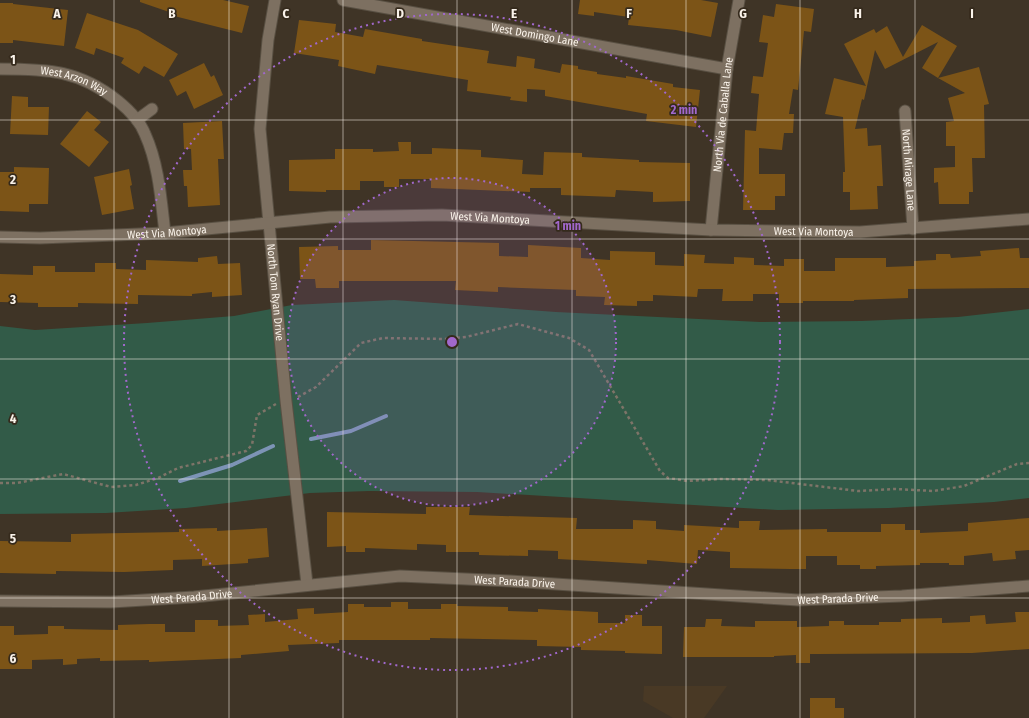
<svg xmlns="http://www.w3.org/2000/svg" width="1029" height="718" viewBox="0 0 1029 718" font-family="'Fira Sans Condensed',sans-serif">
  <rect width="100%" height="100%" fill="#3f3426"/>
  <path fill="#493925" d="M644 686H727L704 718H673L643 701Z"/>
  <path fill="#325b48" d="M394 300 556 312 760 322 861 321 958 317 1029 309V498L994 502 889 508 778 510 477 492 369 491 310 493 186 508 106 513 0 514V326L35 330 147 323 234 316 292 305Z"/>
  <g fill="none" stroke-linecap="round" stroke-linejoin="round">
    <path stroke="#7d94b6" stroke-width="4" d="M311 439 351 431 386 416
      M180 481 232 465 273 446"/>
  </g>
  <path fill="#7c5417" d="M140 0H223L249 6 242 33 174 16 175 14 140 2Z
    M580 0H701L718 3 711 37 676 30 628 25 629 17 594 12V16L578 14Z
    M0 3H13V4L68 10 64 46 13 40V43H0Z
    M776 4 814 9 811 32 804 31 798 90 793 89 789 114H794L793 133H784L782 150 759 148V174H785V196H775V210H743L745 130 756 131 759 94 751 93 753 76 763 77 768 43 759 42 763 15 774 17Z
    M87 13 138 30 178 54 164 77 144 66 139 74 121 63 124 58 96 48 94 55 75 48Z
    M299 20 336 24 335 32 363 37 365 29 422 39V41L489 51 487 63 516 67 517 56 535 59 534 68 560 73 562 64 578 66V69L597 72V74L626 78V76L673 84V87L700 90 696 127 646 121 647 114 545 96V90L527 89V102L510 100 511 97 467 91 468 80 377 65 375 74 338 66 339 60 294 53Z
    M922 25 957 46 938 78 922 68 938 42 885 69 875 50 864 100 862 99 855 129 867 128 868 146 881 145 883 186H877L878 209 850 210V192H843V172H845L843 117 825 114 834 78 866 86 844 44 874 29 876 33 887 26 903 57Z
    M204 63 211 77 214 75 223 95 194 109 186 91 177 96 169 80Z
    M979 67 989 104 984 105 985 158H972L973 192H969V204H939L938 182 934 183V168L955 167V146H946V122L954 121 948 98 965 93 938 78Z
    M12 96 28 97V107H49L48 135 10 134Z
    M87 111 101 122 94 130 109 142 89 167 60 144Z
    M222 121 224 159H218L220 205 188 207 187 186H184L183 170H192L191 149H184L183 123Z
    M398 142H411V154H432V148L481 150V157L523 160 522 174 543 175 544 152 582 153V157L639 160V162L690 163V201L653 202V192L616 190 615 197 561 195V188H530V192L431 188V179H399V187H384V181H360V190H326V192L289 191V160L335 159V149H373V152L399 151Z
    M14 167 49 168 48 204H29V212L0 211V172H14Z
    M129 169 132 185 130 186 134 209 102 215 94 177Z
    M371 240 499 243V256L528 257V245L581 248V258L610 260V251L655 252V265L684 266V254L705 255 704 263 734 264V257L754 258V265L784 266V259H804V271H835V258H886V267L914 266V261L936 260V254H950L951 258 981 256 980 251 1019 248 1020 258H1029V288L908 289V298L854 300V301H803V303H779V294H753V301H722L723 289H698L697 297 653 295V301H637V306L604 305 605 297 576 296V290L498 287V292L455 290 456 281H339V288H316L315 279H300L299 247 338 246V250H371Z
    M217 256 218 264 240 263 242 295 212 297V292L192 294V296L138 295V304L78 303V307H38V303L0 302V274L33 275V266H55V272H95V263H116V269L146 270V260L198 262V258Z
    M426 507H470L469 515 577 518 576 529H633V520L656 521V529L684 531V525L739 528V521H760L759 530 827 529V532H881V524H905V530H920V533L968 531V523L1029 518V550L1015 551 1016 559 993 561 992 553 964 556V565H949V563H920V565L876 566V569H860V565H837V556H806V569H791L730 568V552L698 550 697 564 647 560V564L558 559V551L528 550V556L479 555V552H446V545L417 544V550L365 548V552H346V546L327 547V512L426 514Z
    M217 528V531L267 528 269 557 248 559V563L202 566V559L173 560V570L124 572 56 571V574L0 573V541L71 542V534L179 532V529Z
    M391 602H408V609H441V604H457V606L508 607V611L538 612V609L598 612V623H625V615H642V626H662V654L625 653V651L581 650V647L537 646V640L430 638V640H339V643L288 645 289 651 241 655V658L149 662V660L100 661V658L77 659V664L63 665V659L32 660V669H0V626H14V635L48 634V626H64V629L118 630V625L149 624H165V632H195V620H218V626L249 625 248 615 265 614V622L298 619 297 609 314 608V614L348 612V604H364V607H391Z
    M1015 612H1029V649L972 653 820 654H810V663H796V655L774 656V657H683L684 627H705L706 619H722L721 626 755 627V621H797V627L829 626V621H844V625H879V622H901V619L942 618V623L970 622V616L985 615 986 624 1016 622Z
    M810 698H835V708H844V718H810Z"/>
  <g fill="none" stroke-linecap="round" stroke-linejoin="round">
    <defs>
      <g id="minor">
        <path id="s1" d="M275 0 268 40 260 129 286 401 307 584"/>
        <path id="s2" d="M343 0 727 69"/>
        <path id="s3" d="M0 69C48 69 79 70 118 101 129 110 140 121 145 134 159 165 161 200 165 233"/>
        <path id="s4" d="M905 111 913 229"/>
        <path d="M137 120 152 109"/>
        <path id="s5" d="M711 230 727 69 739 0"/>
        <path id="s6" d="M0 237 40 238 165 233 330 217 442 215 711 230 860 232 1029 219"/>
        <path id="s7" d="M0 601 111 602 194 597 400 576 510 581 798 600 902 596 1029 586"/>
      </g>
    </defs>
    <use href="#minor" stroke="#595043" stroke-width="13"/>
    <path stroke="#7e7468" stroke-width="2.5" stroke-dasharray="3 3" stroke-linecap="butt" d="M298 397 316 387 361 343 383 338 444 339 466 337 518 324 569 338 589 350 660 471 668 478 687 481 721 479 767 480 858 491 895 489 934 491 964 486 1017 464 1029 463
      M0 483H17L63 474 111 487 136 485 158 478 178 468 246 451 252 445 257 415 276 404"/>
    <use href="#minor" stroke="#7d7061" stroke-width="11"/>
  </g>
  <path fill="none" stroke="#faf3ea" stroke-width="1" stroke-opacity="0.55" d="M114 0V718M229 0V718M343 0V718M457 0V718M572 0V718M686 0V718M800 0V718M915 0V718M0 120H1029M0 239H1029M0 359H1029M0 479H1029M0 598H1029"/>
  <circle cx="452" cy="342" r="164" fill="#a168cc" fill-opacity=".12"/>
  <g fill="none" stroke="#a168cc" stroke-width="2" stroke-dasharray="2 4">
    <circle cx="452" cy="342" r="164"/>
    <circle cx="452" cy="342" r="328"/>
  </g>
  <g text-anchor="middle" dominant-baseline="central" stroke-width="3.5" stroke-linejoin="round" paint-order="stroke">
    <g font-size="11" fill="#faf3ea" stroke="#352a1c">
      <text stroke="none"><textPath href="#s2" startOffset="195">West Domingo Lane</textPath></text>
      <text stroke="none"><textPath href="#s3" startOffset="76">West Arzon Way</textPath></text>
      <text stroke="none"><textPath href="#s5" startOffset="116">North Via de Caballa Lane</textPath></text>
      <text stroke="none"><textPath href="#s4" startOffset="59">North Mirage Lane</textPath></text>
      <text stroke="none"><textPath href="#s6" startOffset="491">West Via Montoya</textPath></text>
      <text stroke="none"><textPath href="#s6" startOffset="167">West Via Montoya</textPath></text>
      <text stroke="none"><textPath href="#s6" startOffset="815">West Via Montoya</textPath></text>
      <text stroke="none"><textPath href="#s1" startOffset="294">North Tom Ryan Drive</textPath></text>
      <text stroke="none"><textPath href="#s7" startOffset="516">West Parada Drive</textPath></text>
      <text stroke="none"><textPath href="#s7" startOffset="192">West Parada Drive</textPath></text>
      <text stroke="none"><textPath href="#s7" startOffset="840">West Parada Drive</textPath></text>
    </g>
  </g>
  <g font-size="13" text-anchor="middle" font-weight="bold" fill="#faf3ea" stroke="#352a1c" stroke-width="3.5" stroke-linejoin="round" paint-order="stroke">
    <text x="57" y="18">A</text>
    <text x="172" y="18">B</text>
    <text x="286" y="18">C</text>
    <text x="400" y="18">D</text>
    <text x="514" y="18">E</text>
    <text x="629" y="18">F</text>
    <text x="743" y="18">G</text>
    <text x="858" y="18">H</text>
    <text x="972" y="18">I</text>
    <text x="13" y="64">1</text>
    <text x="13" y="184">2</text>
    <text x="13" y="304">3</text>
    <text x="13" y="423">4</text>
    <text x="13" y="543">5</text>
    <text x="13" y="663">6</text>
  </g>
  <circle cx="452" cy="342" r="6" fill="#a168cc" stroke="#352a1c" stroke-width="2"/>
  <g font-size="12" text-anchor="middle" font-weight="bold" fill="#a168cc" stroke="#352a1c" stroke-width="3.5" stroke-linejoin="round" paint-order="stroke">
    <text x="684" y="114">2 min</text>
    <text x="568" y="230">1 min</text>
  </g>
</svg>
